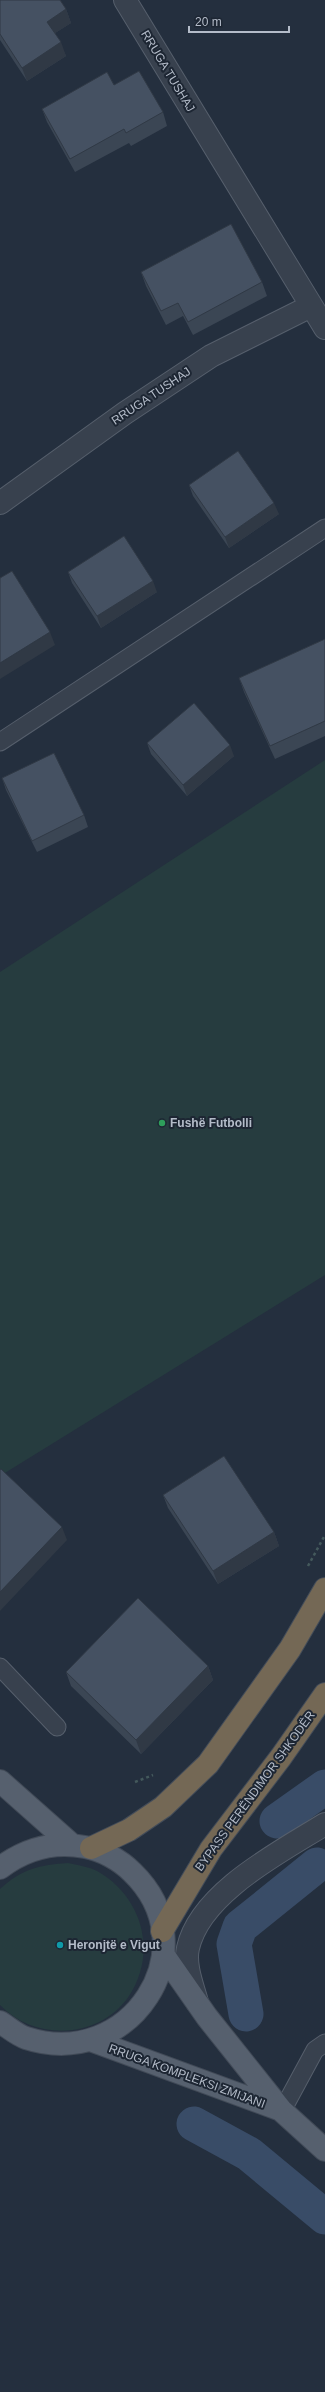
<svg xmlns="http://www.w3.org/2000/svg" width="325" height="2392" viewBox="0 0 325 2392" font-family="Arial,sans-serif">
  <rect width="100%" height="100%" fill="#242f3e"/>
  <path fill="#263c3f" d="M325 760V1275L0 1476V972Z
    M68 1863C77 1865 89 1867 97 1871 142 1896 158 1952 129 1996 100 2039 35 2042 0 2005V1889C22 1869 39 1865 68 1863Z"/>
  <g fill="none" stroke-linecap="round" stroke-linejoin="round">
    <path stroke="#394c67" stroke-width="35" d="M277 1821 325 1787
      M246 2014 234 1944 240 1927 317 1865
      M194 2124 249 2154 325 2217"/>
    <defs>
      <path id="lane" d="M0 742 325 528
        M0 1667 57 1727
        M282 2111 315 2050 325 2043"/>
      <path id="street" d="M125 0 325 328
        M0 503 125 413 211 356 311 306
        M197 2002C193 1987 184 1965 188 1948 200 1893 280 1852 325 1824"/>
      <path id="primary" d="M0 1781 71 1844
        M0 1868C25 1849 54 1841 85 1847 102 1850 120 1860 132 1872 211 1948 130 2072 26 2038 17 2035 8 2027 0 2022
        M163 1954 207 2017 282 2111 325 2150
        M93 2041 281 2110"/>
      <path id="highway" d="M91 1848 129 1830 163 1807 208 1764 290 1649 325 1589
        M162 1931 211 1849 281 1757 325 1694"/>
    </defs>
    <use href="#lane" stroke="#565f6c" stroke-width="19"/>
    <use href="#street" stroke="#565f6c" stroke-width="24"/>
    <use href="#primary" stroke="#414a57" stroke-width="24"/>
    <use href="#highway" stroke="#434c59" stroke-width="24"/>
    <path stroke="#44595c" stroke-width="2.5" stroke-dasharray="3 3" stroke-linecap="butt" d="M308 1566 325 1535
      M135 1782 153 1775"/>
    <use href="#lane" stroke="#38414e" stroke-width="17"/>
    <use href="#street" stroke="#38414e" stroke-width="22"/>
    <use href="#primary" stroke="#56606e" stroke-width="22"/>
    <use href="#highway" stroke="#746855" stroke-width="22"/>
  </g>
  <path fill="#3b4654" d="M0 0 66 9 71 23 55 33 66 56 27 81 0 40Z
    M114 85 163 112 167 126 131 146 129 143 75 172 47 122 42 109Z
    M141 272 262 282 267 296 193 335 183 316 166 325 146 286Z
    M189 485 279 514 229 548 193 496Z
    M68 572 157 592 101 628 72 583Z
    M325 639V736L275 759 244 692 239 678Z
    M147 743 234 756 187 796 151 754Z
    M2 778 84 815 88 827 37 852 6 790Z
    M163 1495 274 1532 279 1546 218 1584 168 1508Z
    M208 1666 213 1680 141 1754 71 1686 66 1672Z"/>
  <path fill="#303945" d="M66 9 71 23 52 35 47 22Z
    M61 42 66 56 27 81 22 68Z
    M274 503 279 514 229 548 225 537Z
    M153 581 157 592 101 628 97 616Z
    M50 632 55 645 0 679V663Z
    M230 745 234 756 187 796 183 785Z
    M62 1527 67 1540 0 1611V1592Z
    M274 1532 279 1546 218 1584 213 1571Z
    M208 1666 213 1680 141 1754 136 1740Z"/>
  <path fill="#455162" stroke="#303945" d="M0 0H60L66 9 47 22 61 42 22 68 0 34Z
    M139 71 163 112 126 133 124 129 70 159 42 109 107 72 114 85Z
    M231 224 262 282 188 322 178 303 161 311 141 272Z
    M238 451 274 503 225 537 189 485Z
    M124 536 153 581 97 616 68 572Z
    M12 571 50 632 0 663V578Z
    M325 639V721L270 746 239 678Z
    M194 703 230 745 183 785 147 743Z
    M54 753 84 815 32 841 2 778Z
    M224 1456 274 1532 213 1571 163 1495Z
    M1 1469 62 1527 0 1592V1470Z
    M138 1598 208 1666 136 1740 66 1672Z"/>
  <circle fill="#2e9e5b" stroke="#1d2633" stroke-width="1.5" cx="162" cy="1123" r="4"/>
  <circle fill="#0f9aa8" stroke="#1d2633" stroke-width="1.5" cx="60" cy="1945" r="4"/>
  <g text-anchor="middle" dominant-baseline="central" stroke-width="4" stroke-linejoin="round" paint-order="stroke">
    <g font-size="12" fill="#b4bcc9" stroke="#1d2633">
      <text transform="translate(168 71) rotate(59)">RRUGA TUSHAJ</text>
      <text transform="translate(151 396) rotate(-34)">RRUGA TUSHAJ</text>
      <text transform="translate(255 1791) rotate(-54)">BYPASS PERËNDIMOR SHKODËR</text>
      <text transform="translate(187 2076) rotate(20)">RRUGA KOMPLEKSI ZMIJANI</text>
    </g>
    <g font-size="12" font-weight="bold" fill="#b4bcc9" stroke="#1d2633" text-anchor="start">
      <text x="170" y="1123">Fushë Futbolli</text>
      <text x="68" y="1945">Heronjtë e Vigut</text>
    </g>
  </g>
  <path d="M189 26v6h100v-6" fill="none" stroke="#b4bcc9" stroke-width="2"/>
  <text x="195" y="26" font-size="12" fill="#b4bcc9" stroke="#1d2633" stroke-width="3" paint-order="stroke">20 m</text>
</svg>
